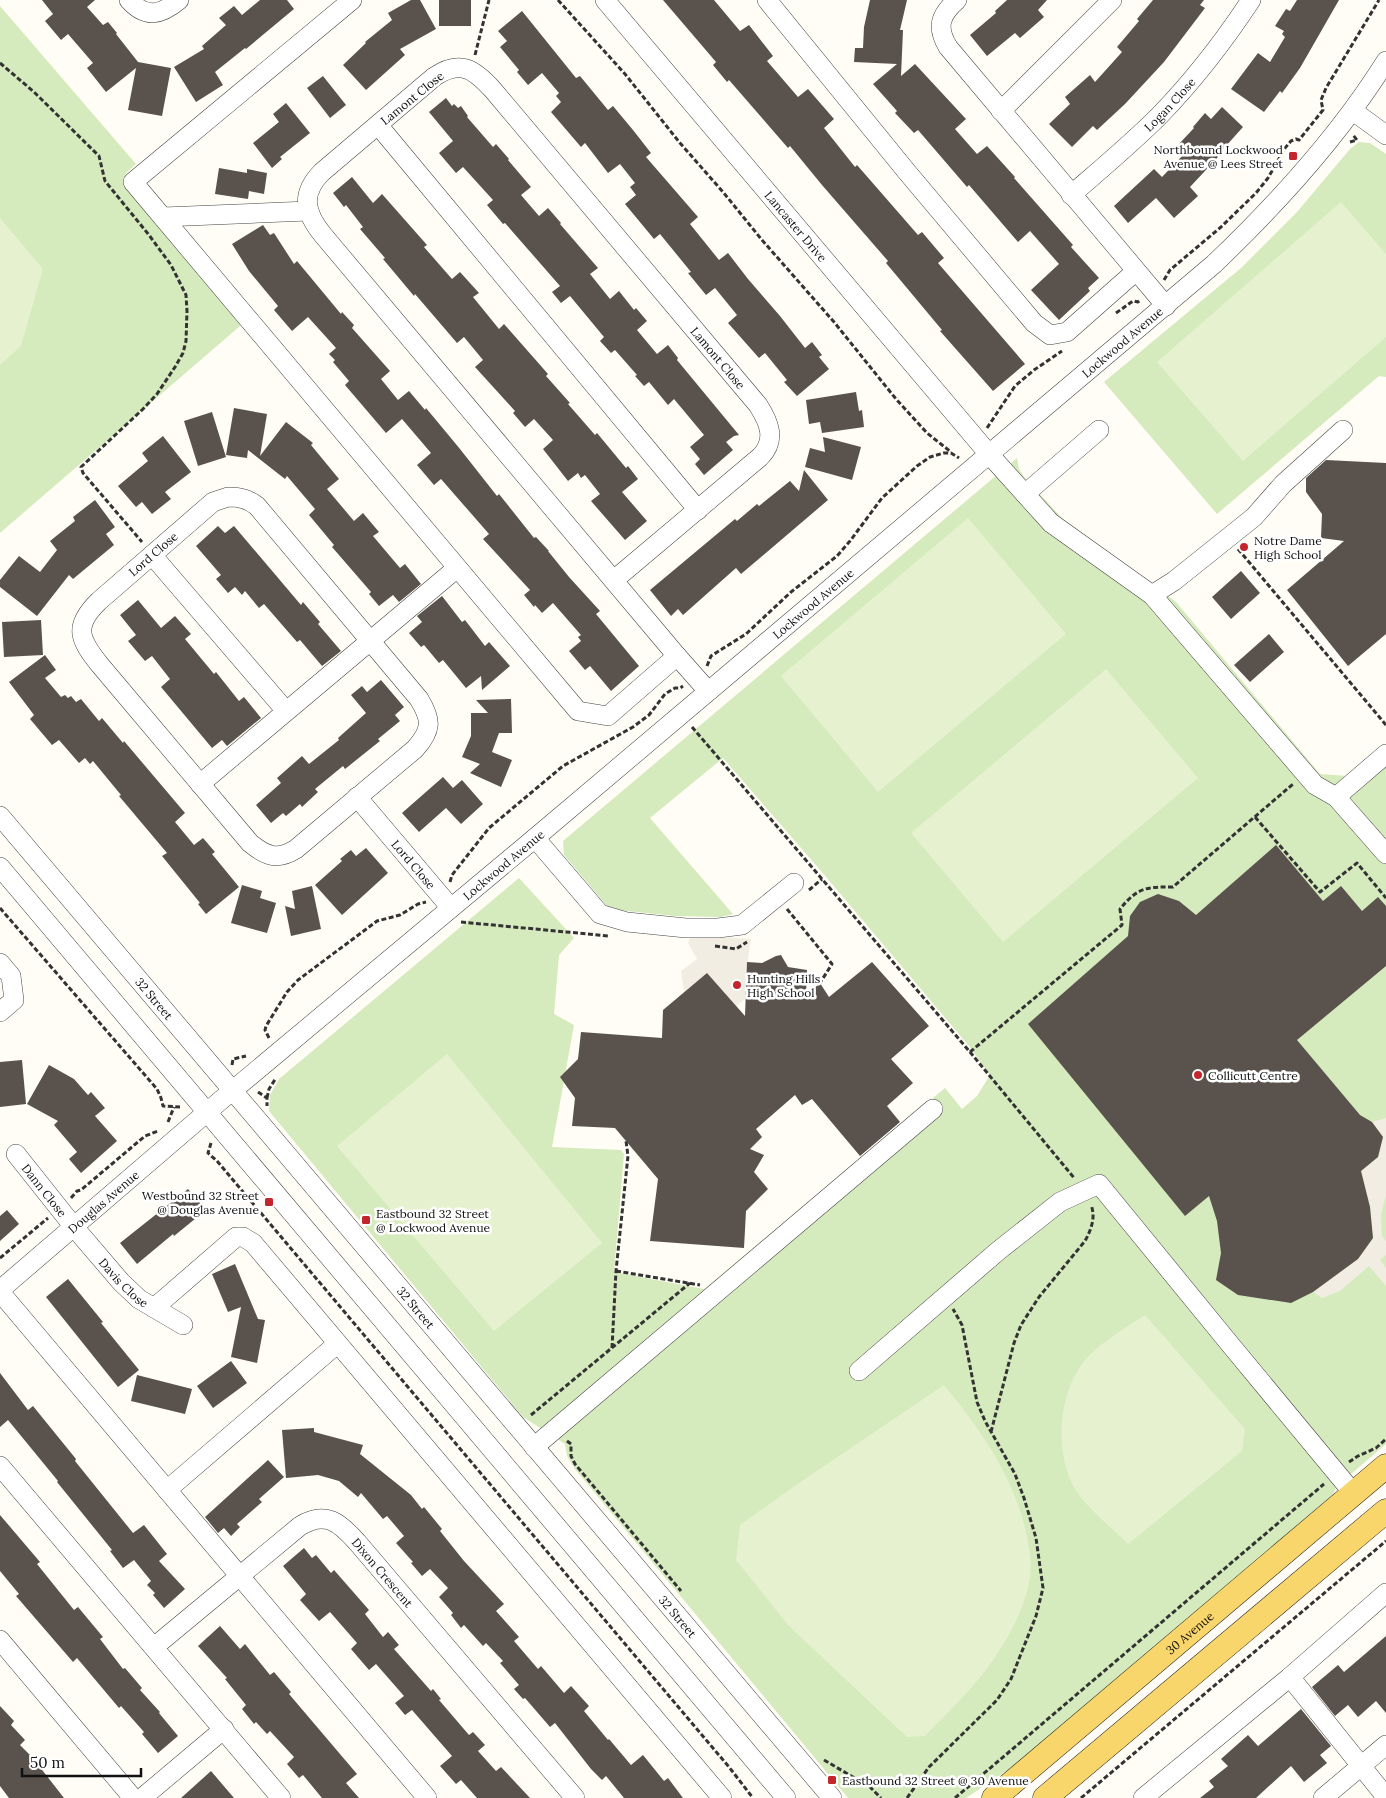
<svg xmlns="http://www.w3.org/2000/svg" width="1386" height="1798" viewBox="0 0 1386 1798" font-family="Lora,serif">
  <rect width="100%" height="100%" fill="#fffdf5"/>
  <path fill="#d5ebbd" d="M0 6 136 164 125 174 247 320 0 533Z
    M1359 142 1370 143 1386 154V377L1379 376 1217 514 1104 382 1241 268 1297 212 1350 149Z
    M1017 458 1019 469 1025 478 1062 518 1176 602 1320 774 1348 776 1386 744V1444L1336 1487 1330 1504 1020 1762 966 1798H848L575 1469 567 1456 565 1444 523 1417 269 1111 270 1095 279 1079 519 878 574 938 559 955 554 1014 574 1025 552 1147 621 1150 624 1154 614 1272 704 1289 945 1088 962 1109 977 1096 990 1075 969 1046 827 878 723 758 650 818 733 914 721 917 676 916 617 910 607 906 564 855 563 841Z"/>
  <path fill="#e6f2cf" d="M1341 202 1386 254V337L1243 461 1157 362Z
    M0 218 43 269 21 346 0 365Z
    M968 518 1066 634 878 792 781 676Z
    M1106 669 1198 778 1003 942 911 833Z
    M447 1054 602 1243 494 1331 337 1146Z
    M1145 1315 1245 1429 1242 1451 1128 1544C1113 1529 1085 1506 1075 1489 1053 1452 1059 1390 1086 1359 1099 1344 1128 1326 1145 1315Z
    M944 1385C980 1429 1013 1475 1026 1532 1029 1547 1032 1563 1030 1577 1025 1608 1010 1635 993 1660 974 1688 948 1712 925 1736L907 1737 789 1626 736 1560 740 1525 796 1485Z"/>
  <path fill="#f1ede2" d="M691 935 751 939 746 971V998L736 1006 707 973 684 992 681 971 697 959 688 943Z
    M1386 1118V1195L1381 1215 1382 1236 1386 1241V1255L1380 1260 1386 1268V1286L1369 1266 1340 1291 1322 1298 1313 1292 1358 1259 1373 1238 1370 1207 1361 1171 1378 1157 1383 1137 1372 1122Z"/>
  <path fill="#5a524d" d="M42 0H95L87 7 103 25 108 22 117 33 116 34 138 62 171 68 162 116 128 110 136 68 106 92 87 68 93 63 68 34 61 40 45 21 53 14Z
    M260 0H287L294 9 246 49 245 48 215 72 223 85 196 102 174 67 204 49 202 46 226 25 219 18 234 6 242 15Z
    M411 0H420L436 29 400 49 405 55 366 90 343 65 366 43 365 42 392 20 388 13Z
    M439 0H471V26H439Z
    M663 0H714L740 31 749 25 773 56 767 61 798 97 808 89 834 119 824 128 855 167 857 165 918 235 922 232 944 258 938 263 1025 364 993 391 940 331 942 330 886 263 888 261 822 185 790 146 788 148 729 80 727 82 713 65 716 62Z
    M870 0H907L900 30H903L901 76 915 64 966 119 955 129 977 154 987 146 1015 177 1014 178 1073 245 1071 247 1099 278 1088 288 1090 291 1059 320 1031 290 1059 264 1030 231 1018 242 969 185 967 187 918 130 914 133 895 113 897 111 873 84 897 64 854 62 855 48H863L864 27Z
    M1007 0H1047L1038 10 1044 17 1020 38 1015 33 987 56 970 35 996 13 995 11Z
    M1153 0H1204L1200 5 1205 8 1164 62 1125 104 1097 130 1093 126 1072 147 1049 124 1070 104 1065 97 1090 75 1095 82 1122 52 1117 47 1139 21 1137 19Z
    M1297 0H1339L1300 68 1282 93 1280 91 1264 112 1231 89 1258 53 1270 62 1285 37 1282 34 1284 31 1275 26 1286 9 1290 11Z
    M522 11 576 78 580 76 608 110 613 106 633 130 651 153 646 157 698 217 690 224 719 260 728 253 748 279 780 316 805 348 812 342 822 355 819 357 829 369 797 396 784 382 787 380 765 353 759 358 728 323 737 315 715 288 706 295 688 273 691 272 660 234 654 239 625 204 636 195 630 187 635 183 620 164 608 173 585 143 581 147 551 112 561 102 556 96 559 93 542 73 528 85 517 72 519 70 500 47 507 41 498 31Z
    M323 76 346 105 330 118 307 88Z
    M446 98 452 106 454 104 458 108 461 106 468 116 467 117 493 147 496 144 509 159 508 160 531 187 521 195 539 216 548 208 561 223 560 224 598 268 590 274 610 299 619 291 634 310 636 308 647 321 637 330 657 354 668 345 678 358 677 360 739 435 734 436 726 442 733 450 704 475 695 464 700 459 690 447 704 435 674 399 668 405 649 382 644 386 635 376 637 375 615 350 611 353 600 341 604 337 570 296 561 303 552 292 560 286 505 223 503 224 487 205 493 200 463 167 456 173 439 153 453 141 429 112Z
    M286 103 310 133 280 157 282 159 272 168 253 143 279 122 273 114Z
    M1222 107 1243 127 1217 156 1218 157 1190 187 1198 196 1174 218 1156 198 1128 223 1114 206 1154 169 1162 177 1186 152 1178 145 1194 128 1193 127 1205 113 1211 119Z
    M219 168 247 173V169L267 173 264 194 249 191 248 199 215 194Z
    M352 177 373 203 382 194 427 245 424 247 452 279 460 272 479 293 473 297 499 329 504 324 548 374 546 376 570 403 568 404 595 435 597 433 626 468 628 466 638 479 622 492 647 521 625 540 591 501 600 494 585 475 581 478 578 473 568 481 543 449 553 440 534 419 525 427 513 413 515 411 475 367 483 360 464 337 457 343 415 294 414 296 383 259 385 258 360 229 363 227 346 205 344 207 333 193Z
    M263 225 270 235 274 233 294 264 297 261 341 314 342 312 354 325 352 328 390 371 381 379 398 400 409 391 425 410 426 408 460 449 497 496 499 494 534 538 536 537 549 551H548L569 577 600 611 596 614 639 666 611 691 590 666 585 670 569 651 581 641 578 637 581 635 553 603 542 613 535 605 534 607 524 595 530 590 483 539 489 534 441 479 434 485 417 465 431 453 402 419 386 433 345 385 349 381 333 362 335 360 329 354 336 348 308 317 292 331 274 310 278 306 249 271 232 244Z
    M856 392 859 411 862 410 864 427 822 433 820 422 809 424 806 400Z
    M234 408 267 414 260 456 286 422 313 443 311 445 339 479 327 489 354 521 363 513 379 532 373 536 400 568 405 564 421 584 399 602 393 595 379 606 369 594 371 592 332 547 334 545 309 515 315 509 287 476 285 479 248 450 247 458 226 455Z
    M212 412 226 457 198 466 184 421Z
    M163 436 191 472 165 492 171 499 152 514 142 502 136 507 118 486 148 461 142 453Z
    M823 437 861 447 852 480 805 467 810 448 825 452Z
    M1326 460 1386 463V634L1348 666 1287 590 1344 541 1321 538 1322 514 1306 492V478Z
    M804 470 828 500 741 574 736 568 683 615 678 609 671 616 650 590 735 519 737 521 757 504 759 506 790 481 799 491Z
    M95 500 115 527 106 534 114 545 73 579 69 575 37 616 0 587V580L19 556 40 572 57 550 50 541 75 521 73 517Z
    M218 526 225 533 234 526 301 605 303 602 320 622 318 624 341 651 322 666 300 640 297 642 264 604 259 608 245 591 242 595 235 587 228 593 216 579 221 575 196 546Z
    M1241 571 1260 593 1231 619 1212 597Z
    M442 596 462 622 465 620 485 646 489 642 510 666 482 690 481 676 466 688 443 660 439 663 424 645 421 647 409 633 422 622 417 616Z
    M138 600 161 628 175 616 191 634 185 639 214 674 216 672 239 701 244 697 261 718 227 746 222 740 212 748 161 687 170 679 152 656 145 661 128 641 136 635 120 615Z
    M41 620 43 655 4 657 2 622Z
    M1269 634 1284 652 1250 682 1234 665Z
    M45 655 56 670 45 678 61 697 65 695 68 698 71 696 76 702 81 699 99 721 102 718 123 743 124 741 185 813 175 822 194 845 203 838 215 852 212 854 239 887 206 914 198 904 200 903 162 856 167 853 119 796 121 795 93 761 90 764 85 758 79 763 59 740 52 745 30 719 34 715 9 682Z
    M381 680 404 707 395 715 400 721 378 739 380 741 345 769 343 766 315 789 318 792 302 807 300 804 286 816 283 813 271 823 256 805 281 783 277 778 302 756 309 764 339 740 338 738 366 713 351 695 362 686 367 692Z
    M511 699 512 733H499L492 752 512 760 501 787 470 773 480 764 462 757 471 736V713H488L476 700Z
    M443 777 453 788 462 780 483 804 461 824 446 808 419 832 402 813Z
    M1276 845 1323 901 1341 886 1362 911 1378 897 1386 906V966L1297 1040 1360 1115 1372 1122 1383 1137 1378 1157 1361 1171 1370 1207 1373 1238 1358 1259 1313 1292 1291 1303 1238 1295 1216 1280 1221 1253 1217 1221 1209 1196 1185 1216 1028 1024 1128 936 1130 916 1140 902 1158 894 1179 901 1196 915Z
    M366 848 388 873 342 915 315 885 342 861 340 859 351 850 356 856Z
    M242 885 262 891 260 898 276 903 267 933 231 923Z
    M312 886 321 929 291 936 285 906 295 909 292 891Z
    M781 955 788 967 807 970 806 996 820 983 829 997 872 962 929 1026 891 1059 913 1083 887 1106 900 1122 860 1156 812 1099 802 1105 795 1095 756 1129 762 1137 750 1149 764 1155 754 1172 768 1189 746 1211 744 1248 650 1241 658 1179 615 1128 572 1126 575 1098 560 1077 578 1059 581 1032 662 1038 663 1010 707 973 745 1016 747 962 762 963 776 956Z
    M22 1060 26 1104 0 1107V1062Z
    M49 1065 74 1079 88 1095 91 1092 105 1108 95 1116 117 1141 81 1173 69 1159 77 1152 54 1125 58 1121 27 1104Z
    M188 1189 206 1210 174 1236 173 1234 137 1264 120 1243Z
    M7 1210 19 1224 0 1241V1216Z
    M235 1264 258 1319 265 1320 257 1363 231 1357 241 1307 228 1312 212 1274Z
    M68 1279 103 1322 101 1323 139 1370 118 1387 46 1297Z
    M231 1361 247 1383 213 1408 197 1386Z
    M0 1373 28 1410 33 1406 76 1459 75 1461 133 1533 144 1525 167 1554 159 1561 185 1589 164 1608 153 1595 155 1593 147 1585 151 1581 134 1560 123 1568 110 1551 112 1550 57 1482 58 1481 8 1420 0 1427Z
    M137 1375 192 1389 185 1414 131 1401Z
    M314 1428V1432L363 1445 360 1454 411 1495 422 1509 424 1507 442 1529 440 1531 464 1561 504 1604 496 1611 519 1637 514 1641 538 1669 541 1666 564 1693 571 1686 589 1706 584 1711 608 1740 609 1739 631 1765 643 1755 664 1781 668 1778 683 1798H624L606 1776 602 1780 591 1769 555 1723 550 1727 525 1698 523 1699 514 1689 519 1685 500 1663 503 1661 486 1643 483 1646 464 1625 461 1628 451 1615 453 1613 439 1597 448 1588 430 1569 422 1576 411 1563 413 1562 396 1543 404 1536 387 1516 383 1519 361 1493 358 1497 339 1481 318 1475 286 1478 282 1430Z
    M268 1460 284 1477 259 1499 262 1502 237 1524 240 1527 231 1536 224 1528 218 1533 205 1517Z
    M0 1515 40 1562 37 1564 74 1610 78 1607 103 1637 100 1639 123 1669 125 1668 142 1688 140 1690 160 1712 159 1713 178 1736 158 1753 142 1734 144 1732 121 1706 119 1708 77 1658 73 1662 16 1596 19 1594 0 1571Z
    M304 1548 312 1558 316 1555 331 1573 334 1570 369 1610 365 1614 383 1637 388 1632 399 1645 394 1649 431 1691 433 1689 441 1699 439 1700 469 1735 473 1732 485 1745 478 1751 496 1771 501 1767 530 1798H477L461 1780 456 1784 440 1766 452 1756 412 1710 405 1715 395 1703 404 1696 376 1664 369 1670 351 1649 357 1643 330 1612 319 1621 300 1600 306 1594 283 1566Z
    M220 1626 240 1649 245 1644 270 1675 274 1672 291 1692 289 1694 357 1774 346 1783 359 1798H322L303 1775 299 1778 287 1764 294 1757 270 1731 267 1734 256 1722 254 1724 242 1709 246 1705 225 1679 227 1678 198 1646Z
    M1386 1636V1713L1376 1701 1358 1717 1348 1705 1335 1716 1312 1687 1338 1665 1344 1672Z
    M0 1706 14 1721 11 1725 25 1740 20 1745 32 1757 64 1798H9L0 1786Z
    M1301 1709 1331 1746 1320 1755 1327 1763 1304 1782 1291 1766 1256 1798H1200L1214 1787 1209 1781 1228 1766 1221 1759 1248 1735 1258 1746Z
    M211 1771 234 1798H181Z"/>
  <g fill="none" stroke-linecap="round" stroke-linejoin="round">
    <defs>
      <g id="minor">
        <path d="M129 0C146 19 161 15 179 0"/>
        <path d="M352 0 133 182 578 711 608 716 677 656"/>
        <path id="s1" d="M605 0 988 453 1051 523 1152 595 1315 785 1336 797 1386 754"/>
        <path d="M767 0 907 172 1034 323 1050 335 1067 332 1136 271"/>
        <path d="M957 0C940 15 936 27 948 47L1166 306"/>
        <path d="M1001 111 1112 0"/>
        <path d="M1353 111 1386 135"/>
        <path d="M378 125 698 510"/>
        <path id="s2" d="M1071 195C1101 169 1131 144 1159 116 1193 81 1224 41 1251 0"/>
        <path d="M163 217 308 211"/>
        <path d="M1025 494 1099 430"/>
        <path d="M228 497C240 497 248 499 257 506L419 699C432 720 432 730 415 749L296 849C277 861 266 856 250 843L100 665C79 639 73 626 99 601L213 502Z"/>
        <path d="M152 555 286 711"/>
        <path d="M614 580 760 457C777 440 769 422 758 405L493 90C474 69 460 59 434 77L322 172C300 194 305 213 323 235L677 656 708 691"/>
        <path d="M1152 595 1174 581 1254 517 1283 484 1343 430"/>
        <path d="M200 784 457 568"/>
        <path id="s3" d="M357 797 451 908"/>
        <path d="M1336 797 1386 854"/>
        <path id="s4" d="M0 816 832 1798"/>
        <path d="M535 838 600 914 627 922 686 928H718L742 925 794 883"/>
        <path d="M0 867 786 1798"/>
        <path d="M0 963 11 976 14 1000 0 1012"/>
        <path id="s5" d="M16 1154 74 1227 121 1282 139 1299 183 1325"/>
        <path id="s6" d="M0 1290 220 1101 535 838 1214 264C1278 203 1339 136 1386 61"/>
        <path d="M0 1292 427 1798"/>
        <path d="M154 1308 236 1237H243L253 1243 722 1798"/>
        <path d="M859 1371 998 1251 1060 1202 1099 1184 1229 1343 1354 1494"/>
        <path d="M534 1447 933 1109"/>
        <path d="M0 1466 281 1798"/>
        <path d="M167 1490 337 1344"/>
        <path d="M0 1640 133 1798"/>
        <path id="s7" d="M154 1647 300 1526C326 1510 340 1523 357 1542L575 1798"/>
        <path d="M1290 1677 1386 1797"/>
        <path d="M142 1798 224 1729"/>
        <path d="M1143 1798 1290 1677 1386 1593"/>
        <path d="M1323 1798 1386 1745"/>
      </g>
      <g id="major">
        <path id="s8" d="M994 1798 1386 1466"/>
        <path d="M1045 1798 1386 1511"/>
      </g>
    </defs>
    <use href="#minor" stroke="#444" stroke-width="20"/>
    <use href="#major" stroke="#222" stroke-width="25"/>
    <path stroke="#333" stroke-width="3" stroke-dasharray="5 2.5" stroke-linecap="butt" d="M558 0 625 74 680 143 723 192 762 240 834 322 896 399 927 433 951 452
      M475 55 489 0
      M0 63 34 92 99 156 105 181 149 235 171 265 186 295 187 311 186 341 183 353 175 367 157 394 143 409 81 467 83 473 142 542
      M1350 142 1357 140 1353 135
      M1164 280 1170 270 1221 227 1256 193 1268 178 1285 148 1291 141 1296 139 1299 140 1323 110 1321 100 1326 88 1379 0
      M1116 313 1133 301 1138 302 1140 300
      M987 428 1015 386 1034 370 1062 351
      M1238 549 1386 725
      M707 666 711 656 746 634 791 592 837 556 850 541 882 498 917 466 930 457 944 453H951L959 458
      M692 727 970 1052 1075 1179
      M1255 817 1320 892 1357 863 1386 898
      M450 882 452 875 489 828 563 766 633 727 649 715 665 694 675 688H680L683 686
      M809 890 822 879
      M0 908 157 1089 161 1098 163 1106 180 1107
      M787 909 832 964 820 983
      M461 922 609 936
      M715 946 736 949 747 942
      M269 1038 265 1030 266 1026 287 992 298 980 377 921 400 915 418 904 426 902
      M970 1052 1122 925 1120 909C1138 887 1146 887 1173 887L1293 784
      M232 1065 233 1059 246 1056
      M258 1092 267 1098V1106
      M267 1098 269 1089 276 1078
      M168 1122 174 1107
      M211 1143 208 1153 217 1161 729 1767 753 1798
      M71 1198 77 1191 81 1190 145 1136 158 1131
      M0 1258 48 1218
      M616 1271 700 1285
      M612 1348 616 1271 628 1156 626 1141
      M531 1415 690 1283
      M991 1432 1014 1343 1021 1325 1039 1297 1085 1241C1091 1230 1096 1217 1091 1205
      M567 1441 571 1444V1456L575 1464 681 1591
      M1349 1462 1358 1456 1376 1448 1386 1439
      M824 1760 870 1787 881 1798
      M907 1798 929 1767 997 1700 1011 1679 1036 1616 1043 1588 1036 1538 1024 1498 1015 1474 985 1421 977 1402 962 1325 953 1309
      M955 1798 1324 1484
      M1081 1798 1386 1541"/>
    <use href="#minor" stroke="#fff" stroke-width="19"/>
    <use href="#major" stroke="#f9d66b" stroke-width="24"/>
  </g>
  <g fill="#c4262e" stroke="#fff" stroke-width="2">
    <rect x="1288" y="151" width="10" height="10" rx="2.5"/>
    <circle cx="1244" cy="547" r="5"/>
    <circle cx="737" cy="985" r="5"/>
    <circle cx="1198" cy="1075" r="5"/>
    <rect x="264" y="1197" width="10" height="10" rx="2.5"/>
    <rect x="361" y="1215" width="10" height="10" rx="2.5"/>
    <rect x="827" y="1775" width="10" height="10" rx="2.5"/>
  </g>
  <g text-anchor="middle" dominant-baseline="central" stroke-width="5" stroke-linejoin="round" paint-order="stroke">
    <g font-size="12" fill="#111" stroke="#fff">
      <text transform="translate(412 98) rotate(-39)">Lamont Close</text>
      <text stroke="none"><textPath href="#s2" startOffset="134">Logan Close</textPath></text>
      <text stroke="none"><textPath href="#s1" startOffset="296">Lancaster Drive</textPath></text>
      <text stroke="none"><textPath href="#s6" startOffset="1469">Lockwood Avenue</textPath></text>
      <text transform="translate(718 358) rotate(50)">Lamont Close</text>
      <text transform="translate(153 554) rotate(-41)">Lord Close</text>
      <text stroke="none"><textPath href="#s6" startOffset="1064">Lockwood Avenue</textPath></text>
      <text stroke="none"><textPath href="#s3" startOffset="88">Lord Close</textPath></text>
      <text stroke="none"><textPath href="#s6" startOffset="659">Lockwood Avenue</textPath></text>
      <text stroke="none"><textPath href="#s4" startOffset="239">32 Street</textPath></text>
      <text stroke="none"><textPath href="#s5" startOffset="46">Dann Close</textPath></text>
      <text stroke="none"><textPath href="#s6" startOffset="136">Douglas Avenue</textPath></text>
      <text stroke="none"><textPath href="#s5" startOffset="168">Davis Close</textPath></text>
      <text stroke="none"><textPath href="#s4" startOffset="644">32 Street</textPath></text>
      <text stroke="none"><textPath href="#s7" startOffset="296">Dixon Crescent</textPath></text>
      <text stroke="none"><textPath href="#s4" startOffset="1049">32 Street</textPath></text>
      <text stroke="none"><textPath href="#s8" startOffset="256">30 Avenue</textPath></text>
    </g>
    <g font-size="12" fill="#111" stroke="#fff" text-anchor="start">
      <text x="1283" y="149" text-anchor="end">Northbound Lockwood<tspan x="1283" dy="14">Avenue @ Lees Street</tspan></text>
      <text x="1254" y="540">Notre Dame<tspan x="1254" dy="14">High School</tspan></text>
      <text x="747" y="978">Hunting Hills<tspan x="747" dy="14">High School</tspan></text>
      <text x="1208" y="1075">Collicutt Centre</text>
      <text x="259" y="1195" text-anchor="end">Westbound 32 Street<tspan x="259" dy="14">@ Douglas Avenue</tspan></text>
      <text x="376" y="1213">Eastbound 32 Street<tspan x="376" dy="14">@ Lockwood Avenue</tspan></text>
      <text x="842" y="1780">Eastbound 32 Street @ 30 Avenue</text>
    </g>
  </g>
  <path d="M22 1768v8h119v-8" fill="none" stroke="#111111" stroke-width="2.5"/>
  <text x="30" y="1768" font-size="15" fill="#111111" stroke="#ffffff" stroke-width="4" paint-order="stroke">50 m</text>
</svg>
